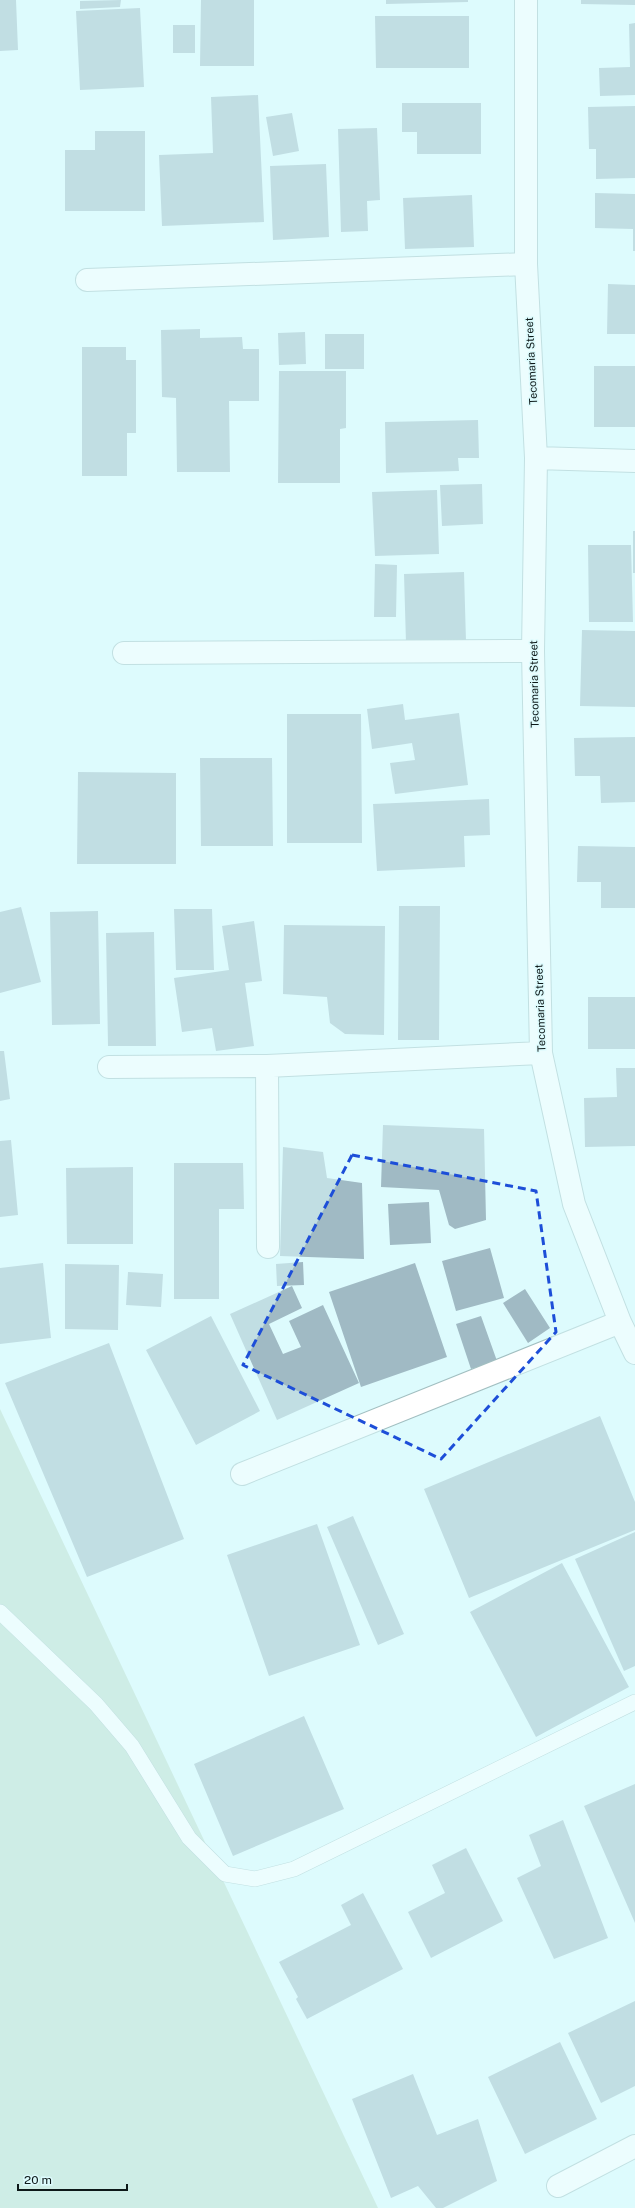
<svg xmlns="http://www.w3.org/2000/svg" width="635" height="2208" viewBox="0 0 635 2208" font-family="'Public Sans',sans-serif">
  <rect width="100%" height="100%" fill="#ddfbfd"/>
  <path fill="#bddbc9" d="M0 1409 378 2208H0Z"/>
  <path fill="#a0bac4" d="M0 0H16L18 50 0 51Z
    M121 0 120 7 80 9V1Z
    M201 0H254V66H200Z
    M386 0H468V2L386 4Z
    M581 0H635V5L581 4Z
    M140 8 144 87 80 90 76 11Z
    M375 16H469V68H376Z
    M635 23V95L600 96 599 68 630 67 629 24Z
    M173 25H195V53H173Z
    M258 95 264 222 162 226 159 155 213 153 211 97Z
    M402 103H481V154H417V132H402Z
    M635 106V178L596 179V149H589L588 107Z
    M292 113 299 151 273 156 266 117Z
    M377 128 380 200 367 201 368 231 341 232 338 129Z
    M95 131H145V211H65V150H95Z
    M326 164 329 237 273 240 270 166Z
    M595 193 635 194V251H633V229L595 228Z
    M472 195 474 247 405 249 403 198Z
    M608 284 635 285V334H607Z
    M200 329V338L242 337 243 349H259V401H229L230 472H177L176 398 162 397 161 330Z
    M305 332 306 364 279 365 278 333Z
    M325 334H364V369H325Z
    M82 347H126V360H136V433H127V476H82Z
    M594 366H635V427H594Z
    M279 371H346V428L340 429V483H278Z
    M478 420 479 458H458L459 471 386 473 385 422Z
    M482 484 483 524 442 526 440 485Z
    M437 490 439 554 375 556 372 492Z
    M633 531H635V573H633Z
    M588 545H631L633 622H589Z
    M375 564 397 565 396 617H374Z
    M464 572 466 641 406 643 404 574Z
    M582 630 635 631V707L580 706Z
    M403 704 405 720 459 713 468 785 395 794 390 763 415 760 412 743 372 749 367 709Z
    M287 714H361L362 843H287Z
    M635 737V802L601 803 600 776H575L574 738Z
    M200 758H272L273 846H201Z
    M78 772 176 773V864H77Z
    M489 799 490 835 464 836 465 867 377 871 373 804Z
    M578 846 635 847V908H601V882H577Z
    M399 906H440L439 1040H398Z
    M21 907 41 982 0 993V912Z
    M174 909H212L214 970H176Z
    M98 911 100 1024 52 1025 50 912Z
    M254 921 262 981 245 983 254 1046 216 1051 212 1028 182 1032 174 978 229 970 222 926Z
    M284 925 385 926 384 1035 345 1034 330 1023 327 997 283 994Z
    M154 932 156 1046H108L106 933Z
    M588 997H635V1049H588Z
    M0 1051H4L10 1099 0 1101Z
    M616 1068H635V1146L585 1147 584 1098 617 1097Z
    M383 1125 484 1129 486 1220 455 1229 449 1225 439 1190 381 1187Z
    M11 1140 18 1215 0 1217V1141Z
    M283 1147 323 1152 327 1178 362 1183 364 1259 280 1256Z
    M174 1163H243L244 1209H219V1299H174Z
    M133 1167V1244H67L66 1168Z
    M429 1202 431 1243 390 1245 388 1204Z
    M490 1248 504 1298 456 1311 442 1261Z
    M303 1262 304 1285 277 1286 276 1264Z
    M43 1263 51 1338 0 1344V1268Z
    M415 1263 447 1357 361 1387 329 1292Z
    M65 1264 119 1265 118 1330 65 1329Z
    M128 1272 163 1274 161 1307 126 1305Z
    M292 1286 302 1308 269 1324 283 1354 301 1347 289 1321 323 1305 359 1383 277 1420 230 1314Z
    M525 1289 550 1328 528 1343 503 1303Z
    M211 1316 260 1411 196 1445 146 1350Z
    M481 1316 497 1361 471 1369 456 1324Z
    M109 1343 184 1539 87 1577 5 1383Z
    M600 1416 635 1502V1530L469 1598 424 1489Z
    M353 1516 404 1634 378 1645 327 1527Z
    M317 1524 360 1645 269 1676 227 1555Z
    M635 1532V1666L624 1671 575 1559Z
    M562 1563 629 1687 536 1737 470 1612Z
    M304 1716 344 1809 233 1856 194 1764Z
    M635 1784V1923L584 1806Z
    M563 1820 608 1938 554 1959 517 1878 541 1866 529 1835Z
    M466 1848 503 1921 431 1958 408 1912 445 1893 432 1865Z
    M363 1893 403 1969 307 2019 296 1999 298 1997 279 1962 351 1925 341 1905Z
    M635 2001V2086L601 2103 568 2033Z
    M560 2042 597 2119 525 2154 488 2077Z
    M413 2074 437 2135 478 2119 497 2181 443 2208H436L418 2186 391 2198 352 2099Z"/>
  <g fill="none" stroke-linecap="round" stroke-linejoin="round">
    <defs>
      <path id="lane" d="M0 1612 96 1704 132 1746 189 1838 225 1874 255 1879 294 1869 635 1702"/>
      <path id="street" d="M526 0V264L536 458 533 651 541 1053 574 1204 620 1322 635 1353
        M87 280 526 264
        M536 458 635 461
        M124 653 533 651
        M267 1066 268 1247
        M109 1067 267 1066 541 1053
        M242 1474 620 1322
        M558 2186 635 2146"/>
    </defs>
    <use href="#lane" stroke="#a2bfc1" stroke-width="16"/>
    <use href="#street" stroke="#a2bfc1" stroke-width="24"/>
    <use href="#lane" stroke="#fff" stroke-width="15"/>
    <use href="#street" stroke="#fff" stroke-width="22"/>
  </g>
  <path d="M0 0H635V2208H0ZM352 1155 536 1191 556 1332 441 1459 243 1365Z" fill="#ddfbfd" fill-opacity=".55" fill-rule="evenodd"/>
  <path fill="none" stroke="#1d4ed8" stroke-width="3" stroke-dasharray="8 5" stroke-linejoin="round" d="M352 1155 536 1191 556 1332 441 1459 243 1365Z"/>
  <g text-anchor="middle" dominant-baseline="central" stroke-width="3" stroke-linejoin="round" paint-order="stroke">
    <g font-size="11" fill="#0d1818" stroke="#ddfbfd">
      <text transform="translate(531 361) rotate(-93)">Tecomaria Street</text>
      <text transform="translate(534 684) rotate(-91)">Tecomaria Street</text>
      <text transform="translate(540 1008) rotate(-92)">Tecomaria Street</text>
    </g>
  </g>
  <path d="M18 2184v6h109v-6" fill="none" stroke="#0d1818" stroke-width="2"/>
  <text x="24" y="2184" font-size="12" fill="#0d1818" stroke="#ddfbfd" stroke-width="3" paint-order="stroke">20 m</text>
</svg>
